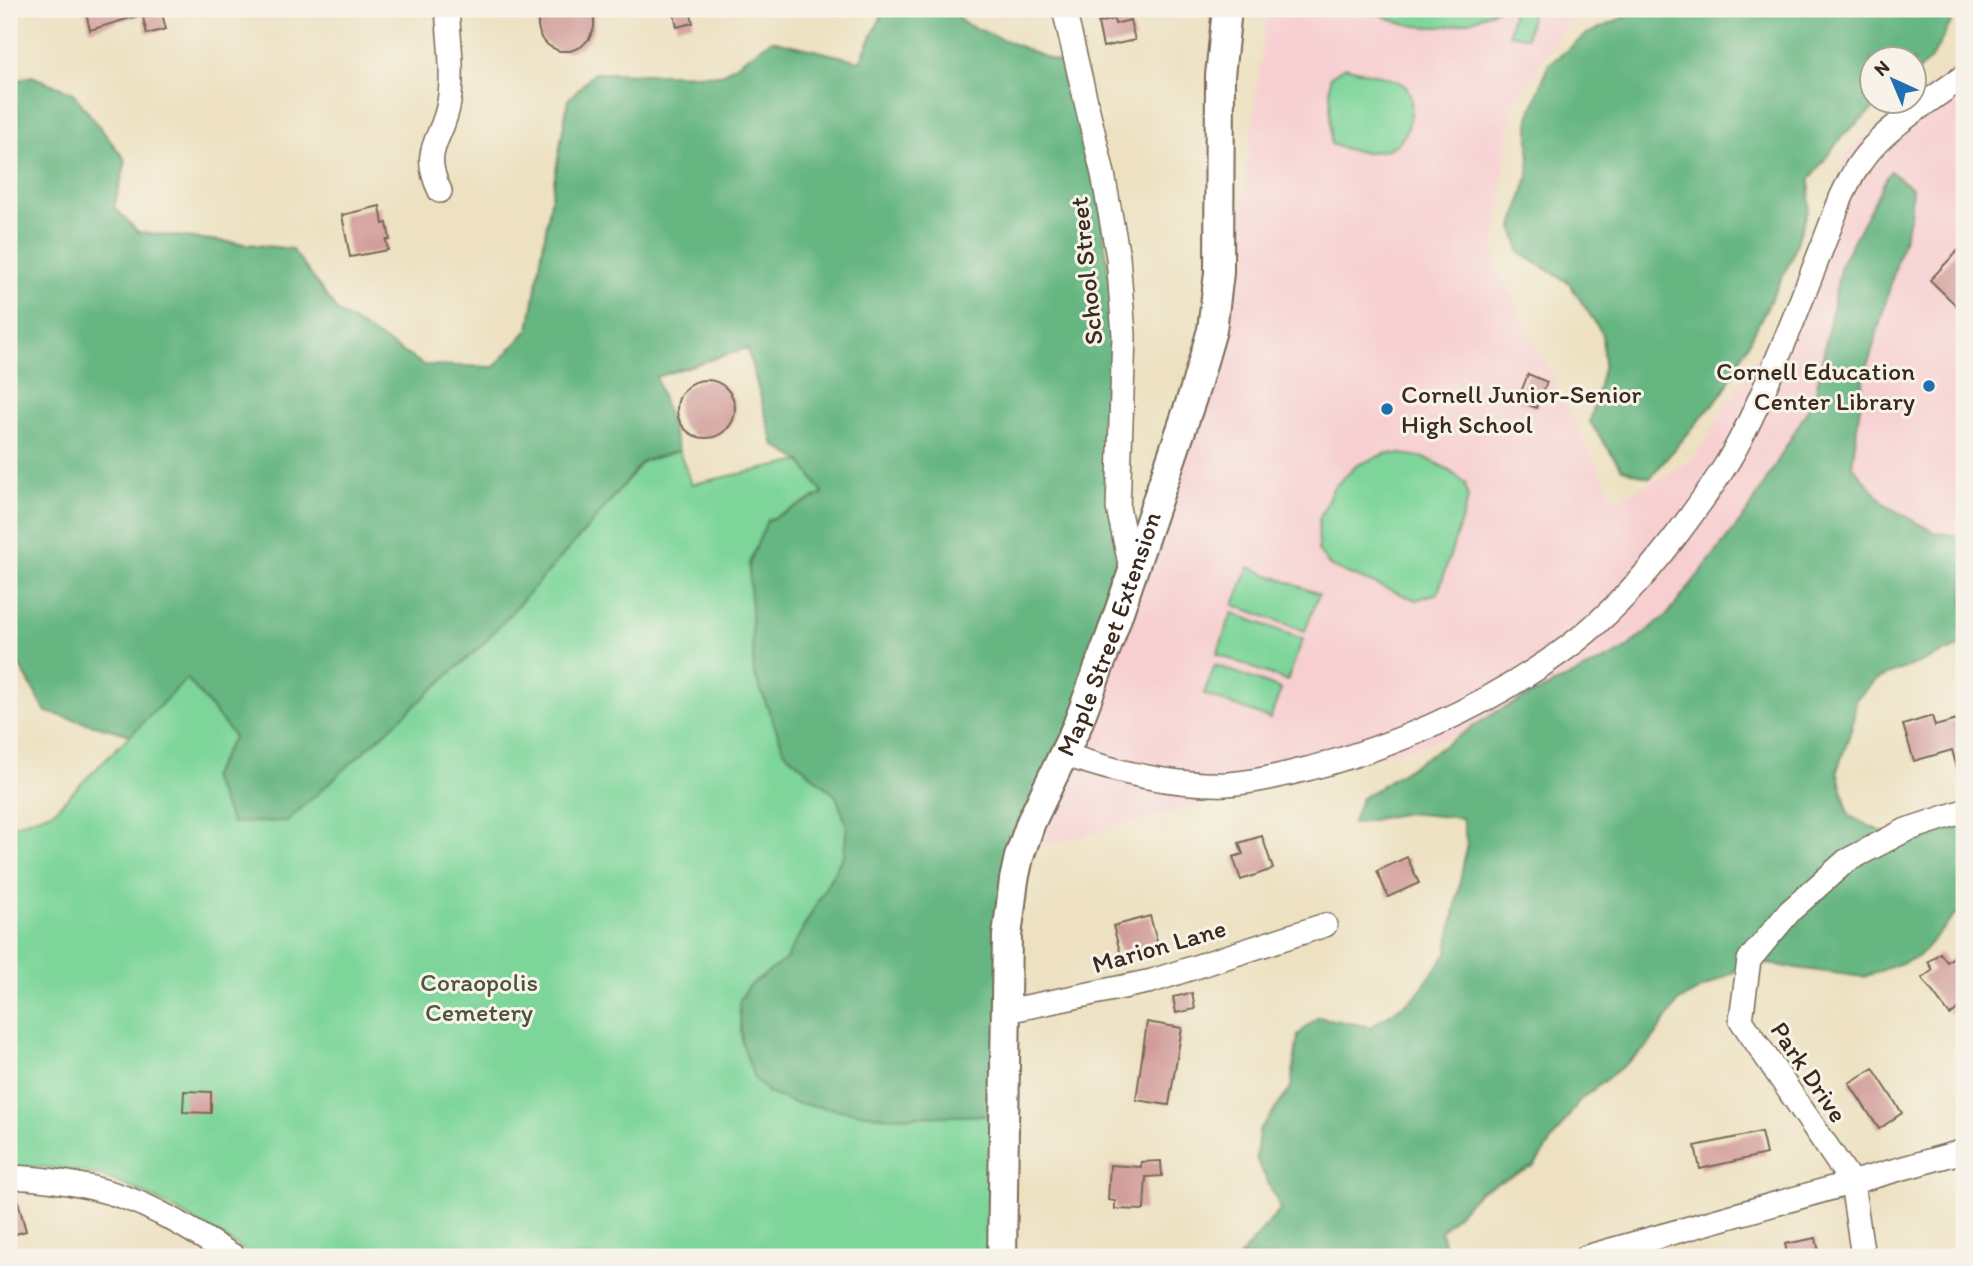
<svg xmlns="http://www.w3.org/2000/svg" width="1973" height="1266" viewBox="0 0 1973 1266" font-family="Itim,sans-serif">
  <rect width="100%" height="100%" fill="#f7f3e8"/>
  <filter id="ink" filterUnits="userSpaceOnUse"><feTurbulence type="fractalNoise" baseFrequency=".0143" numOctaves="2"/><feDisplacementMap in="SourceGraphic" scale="14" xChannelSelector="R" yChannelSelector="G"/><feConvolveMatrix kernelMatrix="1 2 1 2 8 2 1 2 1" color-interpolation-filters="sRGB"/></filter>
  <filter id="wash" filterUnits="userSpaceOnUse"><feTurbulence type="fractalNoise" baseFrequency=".00686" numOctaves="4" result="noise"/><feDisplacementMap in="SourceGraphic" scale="28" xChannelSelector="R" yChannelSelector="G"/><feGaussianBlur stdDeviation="1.57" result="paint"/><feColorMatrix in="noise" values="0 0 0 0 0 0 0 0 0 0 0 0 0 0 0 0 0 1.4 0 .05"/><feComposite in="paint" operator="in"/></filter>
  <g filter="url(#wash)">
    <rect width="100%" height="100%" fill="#ede1c1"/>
    <path fill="#f7cfd1" d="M1267 9H1583L1567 24 1512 106 1494 261 1615 501 1693 460 1785 309 1848 151 1964 59V599L1039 848 1093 725 1223 357Z"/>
    <path fill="#7dd59a" stroke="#5c805c" stroke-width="2" d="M1371 9H1496C1457 32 1410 34 1371 9Z
      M1513 9H1532L1527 37 1509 34Z
      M1344 67C1358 71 1397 77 1406 87 1412 94 1412 104 1411 113 1407 159 1365 157 1331 144L1330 77Z
      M679 451 692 484 801 461 823 494 767 521 749 564 753 618 785 752 836 796 847 826 844 854 786 960 748 987 886 1117 993 1115 989 1257H256C205 1228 155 1193 99 1176 70 1168 39 1166 9 1167V827L54 811 187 678 234 736 211 778 592 523 643 461Z
      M1387 453C1424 455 1436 459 1465 483L1468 499 1438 593 1416 600 1331 567 1318 551 1319 520 1333 488 1357 465Z
      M1249 567 1319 594 1305 631 1234 605Z
      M1232 613 1303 639 1287 681 1217 654Z
      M1215 665 1281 689 1270 719 1204 694Z"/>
    <path fill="#66b682" stroke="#507050" stroke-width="2" d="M885 9H954L963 23 1079 71 1089 118 1122 378 1132 573 1019 857 1006 1115 886 1117 794 1103 768 1093 754 1078 742 1043 739 1002 748 987 786 959 844 854 847 826 836 796 785 752 754 673 749 564 767 521 823 494 801 461 774 445 747 348 656 377 679 451 643 461 592 523 482 645 287 821 232 823 211 778 234 736 187 678 131 735 46 712 9 647V83L32 76 73 93 126 161 114 207 138 232 292 249 338 312 424 365 494 367 529 329 568 100 594 73 721 75 772 40 860 61Z
      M1641 9H1958L1932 58 1914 75 1913 60H1871V102H1882L1843 135 1810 179 1809 207 1791 260 1724 391 1650 478 1622 469 1590 422 1604 364 1602 333 1569 283 1520 253 1513 227 1529 173V118L1548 65 1587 34Z
      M1890 171 1912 188 1910 216 1863 382 1852 466 1887 506 1934 532 1964 537V645L1877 679 1856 699 1852 727 1837 771 1849 816 1906 844 1964 825V908L1954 916 1918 957 1864 977 1752 962 1679 1001 1647 1047 1581 1099 1534 1166 1480 1191 1441 1231 1447 1257H1239L1281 1209 1256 1158 1259 1131 1291 1088 1298 1035 1318 1017 1371 1027 1416 996 1447 953 1467 844 1462 818 1406 813 1352 824 1361 799 1496 712 1621 652 1667 615 1749 510 1815 397 1841 264Z"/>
    <g id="blocks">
      <path fill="#d19b99" d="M85 9H143L144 14 90 30Z
        M542 9H590L594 16V28L589 39 581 47 570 51H559L549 46 541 38 538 27V16Z
        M673 9H690L693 23 677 27Z
        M162 14 166 29 147 34 143 18Z
        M1114 19 1115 24 1130 20 1135 40 1103 47 1098 23Z
        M380 206 383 224 387 223 390 240H386L388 250 350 257 342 215Z
        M1964 244V313L1930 280Z
        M1528 374 1547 382 1536 408 1518 400Z
        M677 409a29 29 0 1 1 58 0a29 29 0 1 1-58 0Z
        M1932 716 1935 726 1964 718V778H1960L1952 750 1914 761 1903 725Z
        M1262 836 1273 869 1241 880 1233 857 1243 854 1239 843Z
        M1407 857 1419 883 1388 897 1377 871Z
        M1150 916 1158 945 1121 955 1113 926Z
        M1964 949V1004L1950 1015 1922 978 1933 970 1928 962 1940 953 1947 962Z
        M1192 993 1195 1009 1176 1013 1173 997Z
        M1147 1022 1182 1028 1169 1105 1136 1100Z
        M1873 1068 1902 1113 1879 1129 1849 1083Z
        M184 1091 211 1092V1113L183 1112Z
        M1761 1132 1766 1154 1700 1169 1695 1146Z
        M1161 1161 1162 1176 1146 1177 1144 1210 1115 1209V1201L1108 1200 1110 1165 1141 1167V1162Z
        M9 1191H15L26 1231 9 1236Z
        M1816 1238 1820 1257H1788L1785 1244Z"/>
    </g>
  </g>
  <g filter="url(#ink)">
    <use href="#blocks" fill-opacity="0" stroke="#796a57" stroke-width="2"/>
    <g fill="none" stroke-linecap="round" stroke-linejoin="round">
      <defs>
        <path id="minor" d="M1064 9 1103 174 1118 257 1124 335 1118 508 1132 573
          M440 191C419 148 443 141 449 102 454 72 449 39 447 9
          M1063 754C1115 772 1172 786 1227 784 1256 782 1283 775 1311 768 1401 744 1489 704 1564 650 1627 604 1677 538 1720 474 1740 444 1755 410 1769 378 1795 319 1818 258 1841 198 1848 183 1855 168 1866 155 1889 125 1933 99 1964 76
          M1007 1011 1152 981 1325 925
          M9 1177C61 1179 113 1188 160 1213 186 1226 210 1242 235 1257
          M1586 1257 1964 1151
          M1863 1257 1852 1183 1741 1020 1749 960 1790 911 1846 861 1906 830 1964 811"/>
        <g id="tertiary">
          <path id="s1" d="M1002 1257 1007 936 1014 880 1019 857 1031 822 1077 726 1110 638 1194 392 1212 330 1219 273 1220 76 1227 9"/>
        </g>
      </defs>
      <use href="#minor" stroke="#796a57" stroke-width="26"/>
      <use href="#tertiary" stroke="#796a57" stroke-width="32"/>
      <use href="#minor" stroke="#fff" stroke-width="23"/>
      <use href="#tertiary" stroke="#fff" stroke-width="28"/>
    </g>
  </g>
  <g fill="#1f6fb2" stroke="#f7f3e8" stroke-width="2.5">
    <circle cx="1929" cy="386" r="7"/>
    <circle cx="1387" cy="409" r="7"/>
  </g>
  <g text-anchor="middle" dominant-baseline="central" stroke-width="6" stroke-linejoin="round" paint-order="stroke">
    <g font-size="26" fill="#3b2a1e" stroke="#f7f3e8">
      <text transform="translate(1086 271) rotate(-96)">School Street</text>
      <text stroke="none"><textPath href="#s1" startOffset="642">Maple Street Extension</textPath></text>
      <text transform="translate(1159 946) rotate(-16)">Marion Lane</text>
      <text transform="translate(1809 1072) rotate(56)">Park Drive</text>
    </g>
    <g font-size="26" fill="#3b2a1e" stroke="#f7f3e8" text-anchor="end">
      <text x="1915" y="371">Cornell Education<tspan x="1915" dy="30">Center Library</tspan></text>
      <text x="1401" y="394" text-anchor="start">Cornell Junior-Senior<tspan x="1401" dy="30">High School</tspan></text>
    </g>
    <g font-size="26" fill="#4c553d" stroke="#f7f3e8">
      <text x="479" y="982">Coraopolis<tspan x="479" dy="30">Cemetery</tspan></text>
    </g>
  </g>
  <rect width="1973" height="1266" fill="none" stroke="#f7f3e8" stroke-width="35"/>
  <g transform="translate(1893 80) rotate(316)"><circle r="33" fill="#f7f3e8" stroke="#aca397" stroke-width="2"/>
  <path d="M0-5L12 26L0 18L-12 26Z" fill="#1f6fb2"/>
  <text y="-10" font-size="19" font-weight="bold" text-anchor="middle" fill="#3b2a1e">N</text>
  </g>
</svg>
